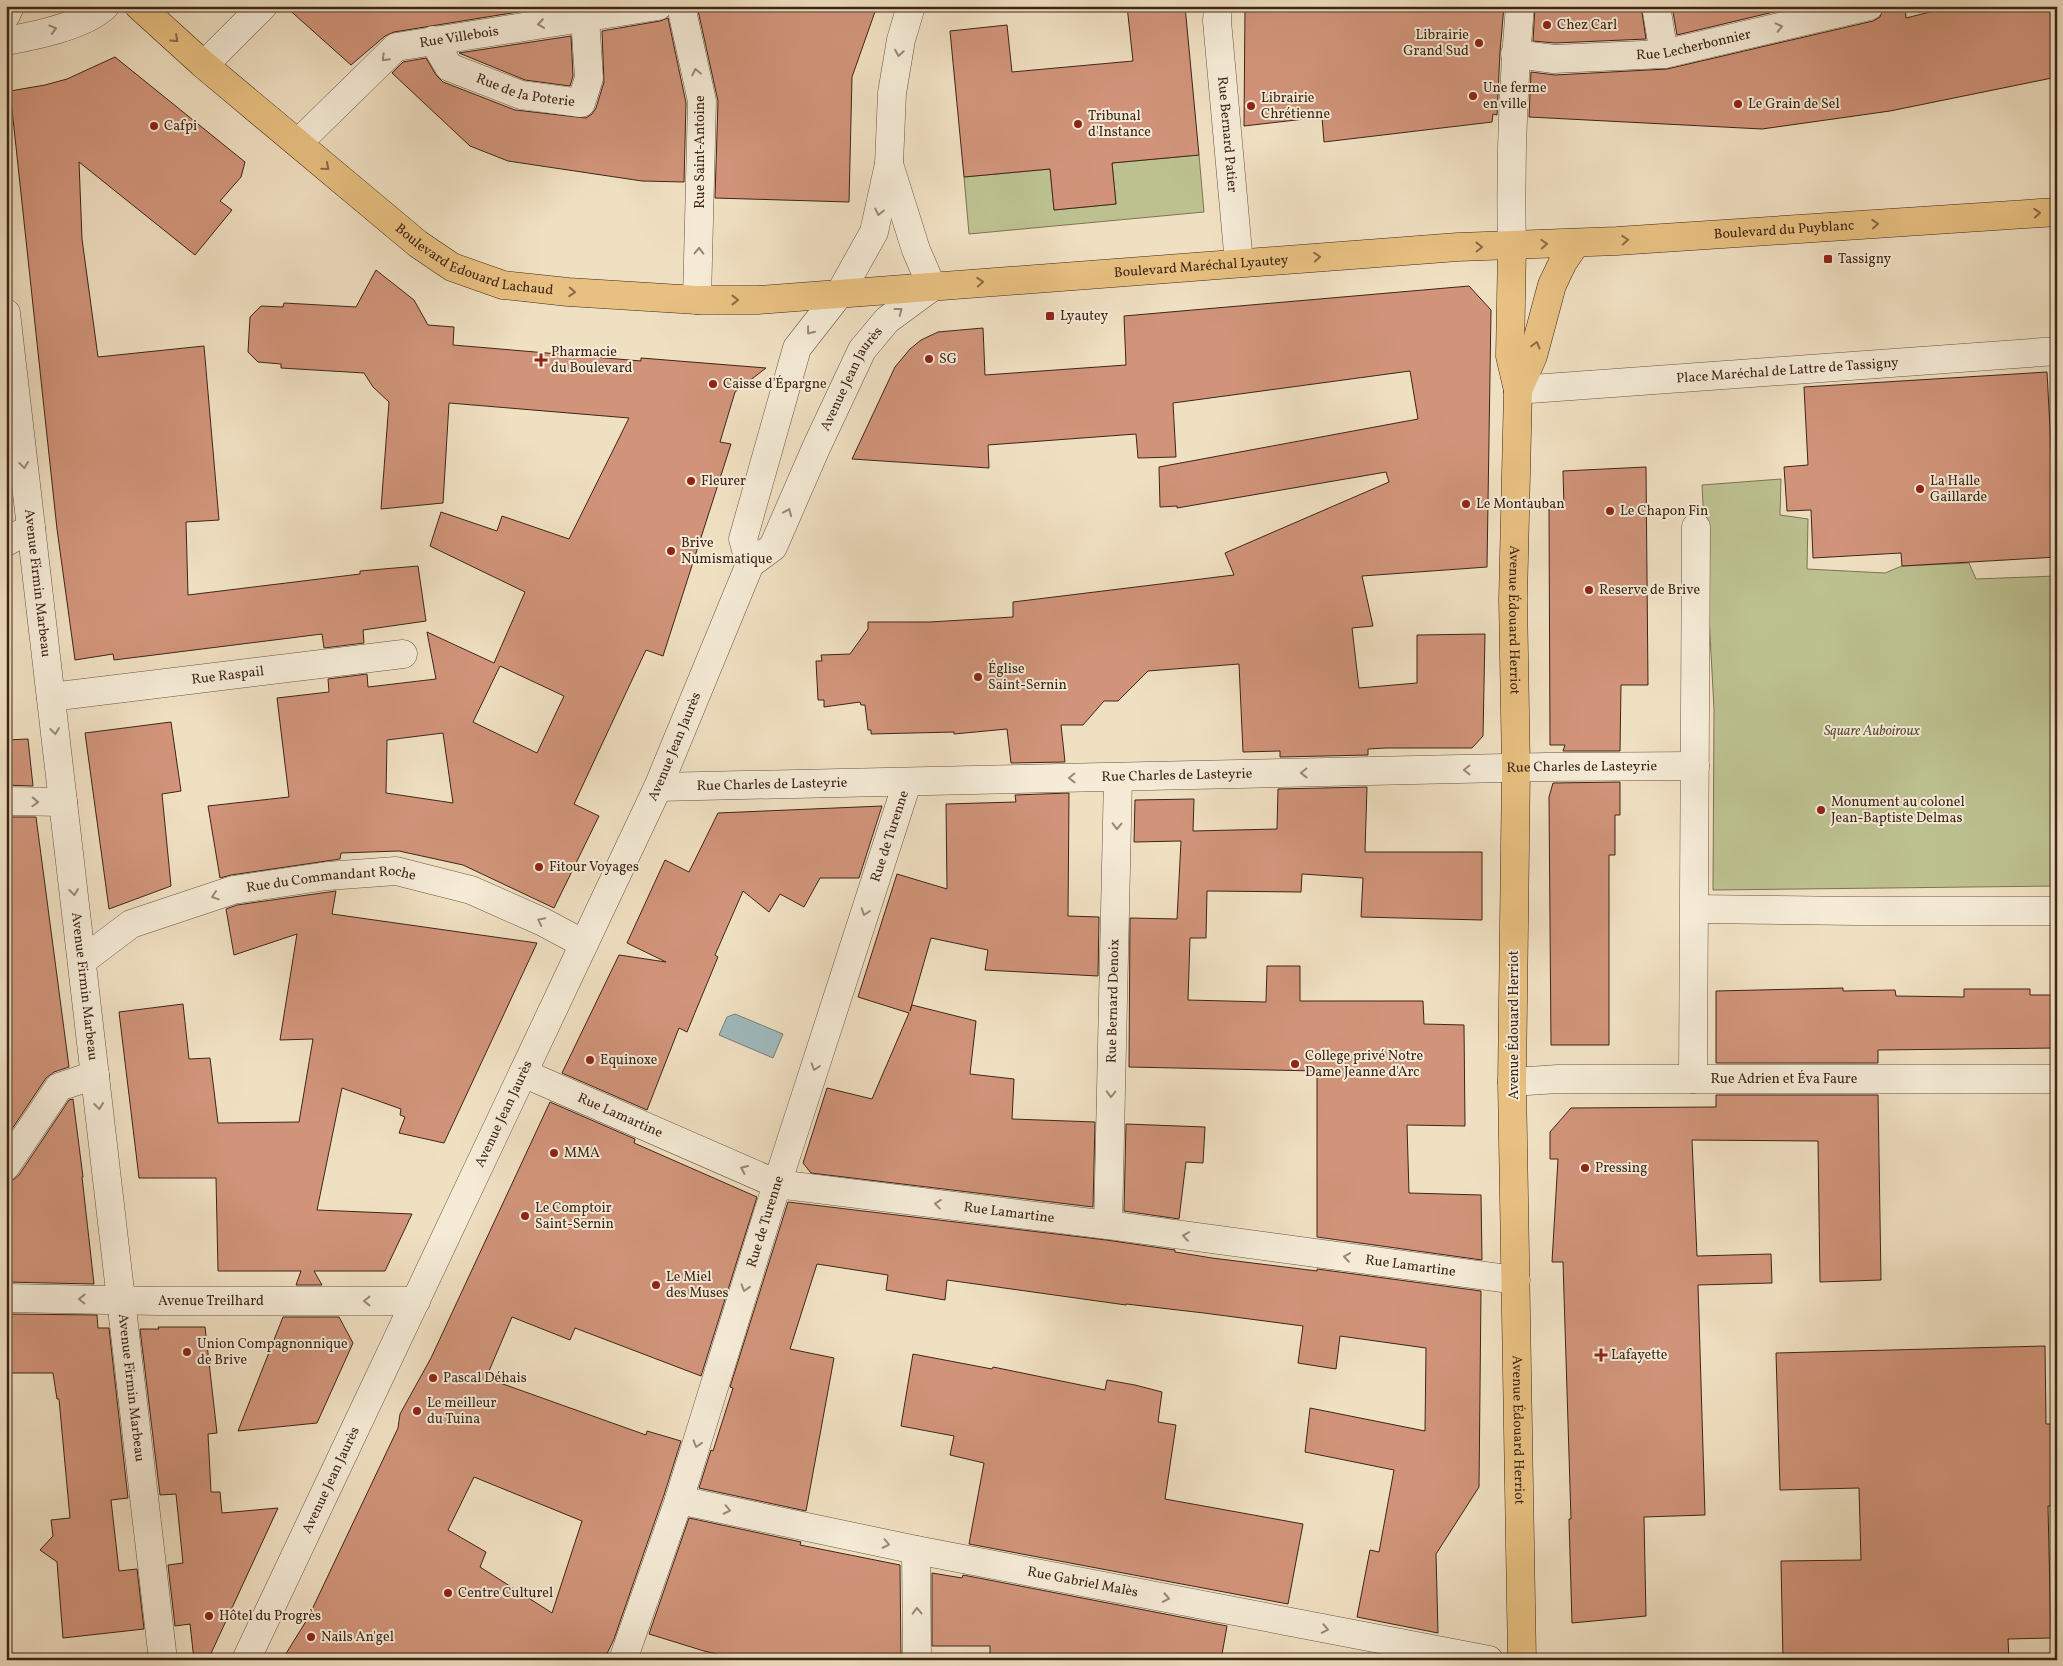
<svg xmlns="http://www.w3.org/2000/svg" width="2063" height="1666" viewBox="0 0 2063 1666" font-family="Vollkorn,serif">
  <rect width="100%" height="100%" fill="#f0e0c2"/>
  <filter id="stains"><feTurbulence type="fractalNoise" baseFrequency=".004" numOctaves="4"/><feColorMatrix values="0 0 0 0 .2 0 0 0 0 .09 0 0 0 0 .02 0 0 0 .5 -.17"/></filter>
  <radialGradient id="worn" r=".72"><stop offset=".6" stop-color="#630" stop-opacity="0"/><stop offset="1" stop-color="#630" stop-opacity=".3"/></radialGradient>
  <path fill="#bdc190" stroke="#7e7354" d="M1199 155 1204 212 969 234 964 177 1050 169 1054 210 1116 204 1112 163Z
    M1781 479 1780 515 1808 519 1807 569 1885 573 1902 566 1969 563 1976 579 2057 576V886L1713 890 1714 709 1702 485Z"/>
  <path fill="#9fbabe" stroke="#787e7b" d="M735 1014 783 1034 773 1058 719 1035 727 1017Z"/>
  <path fill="#d1947a" stroke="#3e2517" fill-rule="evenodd" d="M285 6H555L394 32 385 36 351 65Z
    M697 6H877L852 77 849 202 715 198 718 101Z
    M1127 6H1185L1199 155 1112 163 1116 204 1054 210 1050 169 964 177 950 31 1007 25 1012 72 1133 61Z
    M1245 6H1504L1500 52 1497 115 1493 114 1492 122 1324 142 1322 117 1244 126Z
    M1535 6H1641L1646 39 1555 43 1533 41Z
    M1672 6H1799L1677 35Z
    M1884 6H1905L1906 18 1954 6H2057V77L1890 111 1762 129 1529 117 1531 72 1555 75 1667 69 1873 21 1880 17Z
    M668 18 686 103 684 182 642 181 508 161 470 146 392 73 403 62 426 58 436 75 443 82 515 110 586 118 592 114 596 108 604 82 602 31 660 21Z
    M571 36 573 76 570 86 525 80 459 53Z
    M115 57 245 162 241 177 220 201 232 210 195 255 79 162 82 239 98 357 204 346 219 520 186 522 188 595 360 574V571L418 566 426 621 363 630 364 643 324 648 322 634 114 660 113 654 75 660 57 529 10 91 45 85 67 79Z
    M376 270 414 300 428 325 454 327 453 345 641 361V358L766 368 735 392 720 442 731 444 663 656 646 650 574 804 599 816 554 908 463 865 399 851 341 853 340 859 231 875 220 878 208 806 289 797 277 698 329 692 328 679 367 674 368 687 436 679 427 632 494 663 525 592 430 546 441 512 497 531 502 516 569 539 629 418 449 403 443 503 381 509 389 402 373 387 364 373 281 368V364L258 362 248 352 250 317 261 306 283 307 284 303 356 307ZM500 666 564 696 537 753 473 722ZM443 733 453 803 386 793 387 740Z
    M1469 286 1491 310 1487 567 1362 576 1373 626 1352 628 1359 688 1417 683V635L1485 634 1483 736 1472 748H1386L1368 749V755L1280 757V751L1243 752 1239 664 1148 671 1118 701H1104L1083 725H1061L1065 762 1011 763 1007 729 954 734V732L871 734V730H868L865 705H861L860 702 824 707V700H818L816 661H822L821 655 850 654 868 629V622H930L1013 617V602L1234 575 1225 553 1389 482 1386 472 1177 508V506L1160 507 1159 467 1418 419 1410 371 1173 403 1176 457 1138 458 1136 434 988 445 989 468 852 459 895 367 910 349 921 340 938 332 983 328 985 375 1126 365 1124 316Z
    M2047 372 2057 557 1902 566 1901 553 1813 558 1811 510 1787 511 1784 467 1808 465 1804 387Z
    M1646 467 1648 685H1621L1620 751H1563L1565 745H1550L1549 508H1564L1563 471Z
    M171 722 181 791 162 794 171 886 109 909 85 733Z
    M28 739 33 786 6 785V740Z
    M1620 782V815H1615V855H1609V1045H1551L1549 797 1553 783Z
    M1367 787 1365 852H1482V920L1361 917 1363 878 1302 874 1301 892 1207 891 1206 938H1190L1188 1000 1266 1002 1267 966H1300V1001H1423L1424 1024 1464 1025 1465 1126 1407 1125 1409 1193 1481 1195 1482 1260 1317 1237V1071L1129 1067 1130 918 1177 919 1181 841 1134 842 1135 800 1194 799 1193 831 1277 829 1278 789Z
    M1069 793 1068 916 1099 917 1098 976 985 970 988 950 931 938 910 1011 912 1005 976 1021 970 1074 1014 1079 1012 1119 1095 1122 1093 1207 811 1173 803 1163 827 1088 872 1099 909 1013 858 997 897 874 947 889 946 804 1016 802 1015 795Z
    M882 806 859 878H820L804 907 780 894 769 912 743 891 715 955 718 957 687 1032 679 1028 647 1110 562 1073 619 955 666 962 627 943 665 860 689 872 718 813Z
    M6 817H36L69 1067 54 1072 46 1078 6 1138Z
    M336 891 332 914 537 943 444 1143 399 1133 405 1117 400 1115 401 1109 342 1088 317 1210 412 1214 385 1271H314L322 1285H296L301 1271H218L216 1178H139L119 1012 183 1004 189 1059 210 1058 218 1123 299 1122 313 1039 280 1040 297 934 234 955 226 909 237 905Z
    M1843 988V991L1895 990 1896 996 1964 997V989H2030V995H2057V1048L1878 1050V1063H1716V991Z
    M1716 1095H1878L1881 1280 1820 1282 1818 1141 1692 1140 1697 1256 1771 1254 1772 1283 1698 1285 1705 1515 1644 1517 1646 1616 1572 1623 1569 1519H1571L1563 1262H1552L1558 1159H1550V1132L1571 1108 1716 1107Z
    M73 1099 83 1177H82L94 1284 6 1282V1181L13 1180 19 1175 69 1100Z
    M550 1102 635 1139 634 1143 757 1197 701 1376 575 1328 570 1340 512 1317 486 1378 646 1435 647 1431 681 1441 664 1495 614 1639 604 1660H282L308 1618 398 1428 400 1414 431 1358ZM474 1477 582 1521 552 1613 480 1567 486 1552 448 1530Z
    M1126 1124 1205 1127 1203 1163 1186 1162 1179 1219 1124 1211Z
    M788 1202 1106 1240 1175 1250V1252L1212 1258 1317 1271V1269L1481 1291 1479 1487 1436 1554 1438 1633 1357 1617 1370 1550 1379 1552 1394 1470 1305 1452 1310 1408 1425 1431 1426 1348 1340 1336 1336 1369 1298 1363 1303 1326 1204 1313 1126 1304V1305L947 1280 945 1300 886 1290 888 1275 817 1264 790 1349 834 1358 806 1511 699 1488 711 1450 713 1451 733 1388 730 1387Z
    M6 1314 97 1315 98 1328H109L128 1498 111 1500 119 1571 137 1569 144 1629 63 1638 57 1562 40 1550 53 1536 51 1520 70 1518 59 1399H57L53 1373H6Z
    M283 1317H339L353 1343 317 1423 238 1431Z
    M158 1327H205L217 1433 208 1434 211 1492H220L222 1513 278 1508 208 1660H194L190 1624 175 1626 168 1565 183 1563 176 1494 160 1495 140 1329H159Z
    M2045 1346 2046 1424H2057V1506H2048L2051 1638 2008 1639 2009 1660H1783L1781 1561 1861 1560 1859 1488 1780 1490 1776 1353Z
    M913 1354 992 1369 993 1367 1105 1390 1107 1380 1135 1385 1162 1392 1158 1422 1176 1425 1165 1499 1303 1524 1288 1604 969 1544 984 1463 950 1455 954 1436 901 1426Z
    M689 1518 801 1542 800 1545 900 1565 901 1660H742L704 1651 649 1634Z
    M932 1573 962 1578 963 1575 1227 1626 1221 1660H990V1646H932Z"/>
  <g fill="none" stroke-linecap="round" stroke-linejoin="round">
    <defs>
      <g id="minor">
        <path d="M681 6 702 101 697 300"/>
        <path id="s1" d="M1218 6 1217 21 1239 263"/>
        <path d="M1656 6 1664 54"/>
        <path d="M6 15 10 6"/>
        <path id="s2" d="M433 40 449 67 521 95 581 103 589 78 585 18"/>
        <path d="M6 41C34 36 84 26 105 6"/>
        <path id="s3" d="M1515 54 1554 59 1664 54 1869 6"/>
        <path d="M204 65 263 6"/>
        <path id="s4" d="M298 143 396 47 658 6"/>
        <path d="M1512 246C1510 166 1513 86 1520 6"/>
        <path id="s5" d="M6 313 163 1660"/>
        <path id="s6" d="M1518 390 2057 351"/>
        <path d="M6 542 31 528"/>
        <path d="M750 564 743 539 797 348 840 293 874 232 889 164 892 93 901 40 911 6"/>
        <path id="s7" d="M51 697 403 654"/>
        <path id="s8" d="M658 787 1546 767 1695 766"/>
        <path d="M6 801 63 802"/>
        <path d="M1695 909 1856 911H2057"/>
        <path id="s9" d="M82 961 131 924 233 890 327 876 396 871 471 890 543 922 584 944"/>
        <path id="s10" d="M523 1073 777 1184 1108 1225 1516 1280"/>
        <path d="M1693 1079 1696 527"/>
        <path id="s11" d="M1512 1082 1558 1079H2057"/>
        <path d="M6 1166 59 1087 95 1075"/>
        <path id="s12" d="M1108 1225 1118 777"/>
        <path id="s13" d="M6 1298 158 1301H416"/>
        <path id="s14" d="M679 1500 916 1550 1489 1660"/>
        <path d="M916 1550 917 1660"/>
        <path id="s15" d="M246 1660 658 787 750 564 773 547 816 448 862 350 887 320 932 287 916 250 889 164"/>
        <path id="s16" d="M623 1660 679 1500 777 1184 907 783"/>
      </g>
      <g id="major">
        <path id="s17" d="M139 6 204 65 418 244 452 267 503 285 568 292 697 300H758L1458 247 1617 241 2057 212"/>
        <path id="s18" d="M1512 246 1510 356 1518 390 1513 599 1516 768 1512 1082 1522 1660"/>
        <path d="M1518 390 1533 356 1552 285 1563 262 1576 243"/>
      </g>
    </defs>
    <use href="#minor" stroke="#6a5442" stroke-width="29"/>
    <use href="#major" stroke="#3e2517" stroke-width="29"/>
    <use href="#minor" stroke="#f5ebd7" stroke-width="28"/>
    <use href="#major" stroke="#e8c081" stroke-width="28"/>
  </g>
  <defs><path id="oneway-chevron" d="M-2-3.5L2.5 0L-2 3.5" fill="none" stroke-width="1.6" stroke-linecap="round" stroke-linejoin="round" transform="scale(1.25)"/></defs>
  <g stroke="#9a8877">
    <use href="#oneway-chevron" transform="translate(541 24) rotate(172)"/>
    <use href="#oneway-chevron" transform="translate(1779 27) rotate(-13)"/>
    <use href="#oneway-chevron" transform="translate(53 29) rotate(-17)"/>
    <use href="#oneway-chevron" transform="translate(899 53) rotate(99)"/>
    <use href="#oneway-chevron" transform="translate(385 58) rotate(135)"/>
    <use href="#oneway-chevron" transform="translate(696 72) rotate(-102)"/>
    <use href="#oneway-chevron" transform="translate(879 212) rotate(102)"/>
    <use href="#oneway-chevron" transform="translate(699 251) rotate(-89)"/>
    <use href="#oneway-chevron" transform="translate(899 311) rotate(-37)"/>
    <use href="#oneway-chevron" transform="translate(810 331) rotate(128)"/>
    <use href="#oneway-chevron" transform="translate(24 465) rotate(83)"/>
    <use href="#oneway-chevron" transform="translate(788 512) rotate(-67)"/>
    <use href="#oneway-chevron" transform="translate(55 731) rotate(83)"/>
    <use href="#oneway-chevron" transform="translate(1467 770) rotate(179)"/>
    <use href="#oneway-chevron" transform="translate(1304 773) rotate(179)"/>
    <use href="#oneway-chevron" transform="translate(1072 778) rotate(179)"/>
    <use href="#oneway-chevron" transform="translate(35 802) rotate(2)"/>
    <use href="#oneway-chevron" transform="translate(1117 826) rotate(91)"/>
    <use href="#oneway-chevron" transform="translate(74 892) rotate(83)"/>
    <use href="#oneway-chevron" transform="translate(215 896) rotate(162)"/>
    <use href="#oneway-chevron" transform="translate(865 912) rotate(108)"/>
    <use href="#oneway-chevron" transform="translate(541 921) rotate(-154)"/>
    <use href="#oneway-chevron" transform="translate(815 1067) rotate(108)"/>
    <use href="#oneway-chevron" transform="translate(1111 1094) rotate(91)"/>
    <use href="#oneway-chevron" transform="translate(99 1106) rotate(83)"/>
    <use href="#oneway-chevron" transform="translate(744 1169) rotate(-156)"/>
    <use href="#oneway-chevron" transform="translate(938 1204) rotate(-173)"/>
    <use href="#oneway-chevron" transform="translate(1186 1236) rotate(-172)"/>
    <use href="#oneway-chevron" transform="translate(1347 1257) rotate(-172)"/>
    <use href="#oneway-chevron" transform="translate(745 1288) rotate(107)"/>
    <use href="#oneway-chevron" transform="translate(82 1299) rotate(-179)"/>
    <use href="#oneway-chevron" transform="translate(367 1301) rotate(-180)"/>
    <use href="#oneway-chevron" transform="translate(697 1444) rotate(107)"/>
    <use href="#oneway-chevron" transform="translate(727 1510) rotate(12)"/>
    <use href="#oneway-chevron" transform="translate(886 1544) rotate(12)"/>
    <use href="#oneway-chevron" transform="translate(1166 1598) rotate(11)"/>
    <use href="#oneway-chevron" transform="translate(917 1611) rotate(-91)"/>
    <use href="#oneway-chevron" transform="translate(1325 1629) rotate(11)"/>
  </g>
  <g stroke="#8a6b47">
    <use href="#oneway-chevron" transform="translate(175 39) rotate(42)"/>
    <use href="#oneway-chevron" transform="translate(326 167) rotate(40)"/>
    <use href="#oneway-chevron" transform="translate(2037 213) rotate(-4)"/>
    <use href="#oneway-chevron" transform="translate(1875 224) rotate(-4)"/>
    <use href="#oneway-chevron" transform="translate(1625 240) rotate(-4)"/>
    <use href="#oneway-chevron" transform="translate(1544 244) rotate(-3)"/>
    <use href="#oneway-chevron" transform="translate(1479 247) rotate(-1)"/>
    <use href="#oneway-chevron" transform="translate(1317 257) rotate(-4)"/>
    <use href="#oneway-chevron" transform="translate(980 282) rotate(-4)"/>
    <use href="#oneway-chevron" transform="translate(572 292) rotate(4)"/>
    <use href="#oneway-chevron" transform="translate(735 300)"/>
    <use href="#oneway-chevron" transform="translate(1536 345) rotate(-75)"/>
  </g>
  <g fill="#8f2418" stroke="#f5ebd7" stroke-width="2">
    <circle cx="1547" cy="25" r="5"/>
    <circle cx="1479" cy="43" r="5"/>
    <circle cx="1473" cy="96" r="5"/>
    <circle cx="1738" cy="104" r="5"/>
    <circle cx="1251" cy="106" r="5"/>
    <circle cx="1078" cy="124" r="5"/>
    <circle cx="154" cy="126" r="5"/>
    <rect x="1823" y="254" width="10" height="10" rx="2.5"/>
    <rect x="1045" y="311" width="10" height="10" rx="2.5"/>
    <circle cx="929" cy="359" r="5"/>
    <path d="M538.5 352.5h5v5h5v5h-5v5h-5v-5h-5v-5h5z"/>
    <circle cx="713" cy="384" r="5"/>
    <circle cx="691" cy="481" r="5"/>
    <circle cx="1920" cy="489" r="5"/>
    <circle cx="1466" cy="504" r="5"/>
    <circle cx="1610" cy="511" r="5"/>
    <circle cx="671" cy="551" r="5"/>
    <circle cx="1589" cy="590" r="5"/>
    <circle cx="978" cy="677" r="5"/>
    <circle cx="1821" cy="810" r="5"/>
    <circle cx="539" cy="867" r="5"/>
    <circle cx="590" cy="1060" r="5"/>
    <circle cx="1295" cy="1064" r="5"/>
    <circle cx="554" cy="1153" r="5"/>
    <circle cx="1585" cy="1168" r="5"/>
    <circle cx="525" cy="1216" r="5"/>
    <circle cx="656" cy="1285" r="5"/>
    <circle cx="187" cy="1352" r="5"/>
    <path d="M1598.5 1347.5h5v5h5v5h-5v5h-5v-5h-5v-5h5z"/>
    <circle cx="433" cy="1378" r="5"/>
    <circle cx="417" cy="1411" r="5"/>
    <circle cx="448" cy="1593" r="5"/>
    <circle cx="209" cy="1616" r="5"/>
    <circle cx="311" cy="1637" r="5"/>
  </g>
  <g text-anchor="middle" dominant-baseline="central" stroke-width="4" stroke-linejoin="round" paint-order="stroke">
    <g font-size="14" fill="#3e2517" stroke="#f5ebd7" text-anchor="start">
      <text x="1557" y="25">Chez Carl</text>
      <text x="1469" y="35" text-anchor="end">Librairie<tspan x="1469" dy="16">Grand Sud</tspan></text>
      <text x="1483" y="88">Une ferme<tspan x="1483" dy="16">en ville</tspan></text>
      <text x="1261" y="98">Librairie<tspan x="1261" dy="16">Chrétienne</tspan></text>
      <text x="1748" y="104">Le Grain de Sel</text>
      <text x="1088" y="116">Tribunal<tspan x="1088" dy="16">d'Instance</tspan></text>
      <text x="164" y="126">Cafpi</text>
      <text x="1838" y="259">Tassigny</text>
      <text x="1060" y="316">Lyautey</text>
      <text x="551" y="352">Pharmacie<tspan x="551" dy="16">du Boulevard</tspan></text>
      <text x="939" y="359">SG</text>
      <text x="723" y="384">Caisse d'Épargne</text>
      <text x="701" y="481">Fleurer</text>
      <text x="1930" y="481">La Halle<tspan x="1930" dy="16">Gaillarde</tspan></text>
      <text x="1476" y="504">Le Montauban</text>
      <text x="1620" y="511">Le Chapon Fin</text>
      <text x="681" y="543">Brive<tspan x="681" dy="16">Numismatique</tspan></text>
      <text x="1599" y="590">Reserve de Brive</text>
      <text x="988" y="669">Église<tspan x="988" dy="16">Saint-Sernin</tspan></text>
      <text x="1831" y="802">Monument au colonel<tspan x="1831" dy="16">Jean-Baptiste Delmas</tspan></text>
      <text x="549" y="867">Fitour Voyages</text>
      <text x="1305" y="1056">College privé Notre<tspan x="1305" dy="16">Dame Jeanne d'Arc</tspan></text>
      <text x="600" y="1060">Equinoxe</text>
      <text x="564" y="1153">MMA</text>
      <text x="1595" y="1168">Pressing</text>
      <text x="535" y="1208">Le Comptoir<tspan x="535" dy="16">Saint-Sernin</tspan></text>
      <text x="666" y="1277">Le Miel<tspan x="666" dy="16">des Muses</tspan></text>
      <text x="197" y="1344">Union Compagnonnique<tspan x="197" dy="16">de Brive</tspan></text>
      <text x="1611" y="1355">Lafayette</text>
      <text x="443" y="1378">Pascal Déhais</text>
      <text x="427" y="1403">Le meilleur<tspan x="427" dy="16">du Tuina</tspan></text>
      <text x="458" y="1593">Centre Culturel</text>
      <text x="219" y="1616">Hôtel du Progrès</text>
      <text x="321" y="1637">Nails An'gel</text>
    </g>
    <g font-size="14" fill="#3e2517" stroke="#f5ebd7">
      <text stroke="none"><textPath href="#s4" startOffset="201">Rue Villebois</textPath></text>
      <text stroke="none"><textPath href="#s3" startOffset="180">Rue Lecherbonnier</textPath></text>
      <text stroke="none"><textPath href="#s2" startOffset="112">Rue de la Poterie</textPath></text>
      <text stroke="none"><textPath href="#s1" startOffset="129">Rue Bernard Patier</textPath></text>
      <text transform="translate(700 152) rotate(-90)">Rue Saint-Antoine</text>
      <text stroke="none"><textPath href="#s17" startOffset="1746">Boulevard du Puyblanc</textPath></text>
      <text stroke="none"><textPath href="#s17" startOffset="426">Boulevard Edouard Lachaud</textPath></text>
      <text stroke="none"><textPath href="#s17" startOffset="1162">Boulevard Maréchal Lyautey</textPath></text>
      <text stroke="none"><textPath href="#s6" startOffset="270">Place Maréchal de Lattre de Tassigny</textPath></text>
      <text stroke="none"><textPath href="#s15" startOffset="1421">Avenue Jean Jaurès</textPath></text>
      <text stroke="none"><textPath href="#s5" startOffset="272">Avenue Firmin Marbeau</textPath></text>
      <text stroke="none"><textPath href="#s18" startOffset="375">Avenue Édouard Herriot</textPath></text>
      <text stroke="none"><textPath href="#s7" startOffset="178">Rue Raspail</textPath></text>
      <text stroke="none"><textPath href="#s15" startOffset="1009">Avenue Jean Jaurès</textPath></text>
      <text stroke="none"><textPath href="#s8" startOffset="924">Rue Charles de Lasteyrie</textPath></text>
      <text stroke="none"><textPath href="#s8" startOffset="519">Rue Charles de Lasteyrie</textPath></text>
      <text stroke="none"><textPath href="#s8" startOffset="114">Rue Charles de Lasteyrie</textPath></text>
      <text stroke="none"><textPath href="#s16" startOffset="866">Rue de Turenne</textPath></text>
      <text stroke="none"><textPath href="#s9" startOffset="268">Rue du Commandant Roche</textPath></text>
      <text stroke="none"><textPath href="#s5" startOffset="678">Avenue Firmin Marbeau</textPath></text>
      <text stroke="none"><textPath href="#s12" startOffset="224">Rue Bernard Denoix</textPath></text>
      <text transform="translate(1514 1025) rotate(-90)">Avenue Édouard Herriot</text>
      <text stroke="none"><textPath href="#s11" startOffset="272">Rue Adrien et Éva Faure</textPath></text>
      <text stroke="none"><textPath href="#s15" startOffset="604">Avenue Jean Jaurès</textPath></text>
      <text stroke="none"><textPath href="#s10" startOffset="106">Rue Lamartine</textPath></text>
      <text stroke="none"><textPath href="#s10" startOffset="511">Rue Lamartine</textPath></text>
      <text stroke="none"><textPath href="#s16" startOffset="461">Rue de Turenne</textPath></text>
      <text stroke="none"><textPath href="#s10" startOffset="916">Rue Lamartine</textPath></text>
      <text stroke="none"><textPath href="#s13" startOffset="205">Avenue Treilhard</textPath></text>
      <text stroke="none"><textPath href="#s5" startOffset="1082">Avenue Firmin Marbeau</textPath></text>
      <text stroke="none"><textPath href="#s18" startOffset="1185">Avenue Édouard Herriot</textPath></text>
      <text stroke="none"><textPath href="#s15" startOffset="199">Avenue Jean Jaurès</textPath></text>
      <text stroke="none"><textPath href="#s14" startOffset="412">Rue Gabriel Malès</textPath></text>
    </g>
    <g font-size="14" font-style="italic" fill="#5e4c35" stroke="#f5ebd7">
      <text x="1872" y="731">Square Auboiroux</text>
    </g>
  </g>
  <rect width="2063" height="1666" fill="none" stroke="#f0e0c2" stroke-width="25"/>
  <rect x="8" y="8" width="2048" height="1651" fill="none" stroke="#3e2517" stroke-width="2.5"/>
  <rect x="12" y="12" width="2038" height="1641" fill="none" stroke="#3e2517"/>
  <rect width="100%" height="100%" filter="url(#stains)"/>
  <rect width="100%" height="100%" fill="url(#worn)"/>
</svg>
